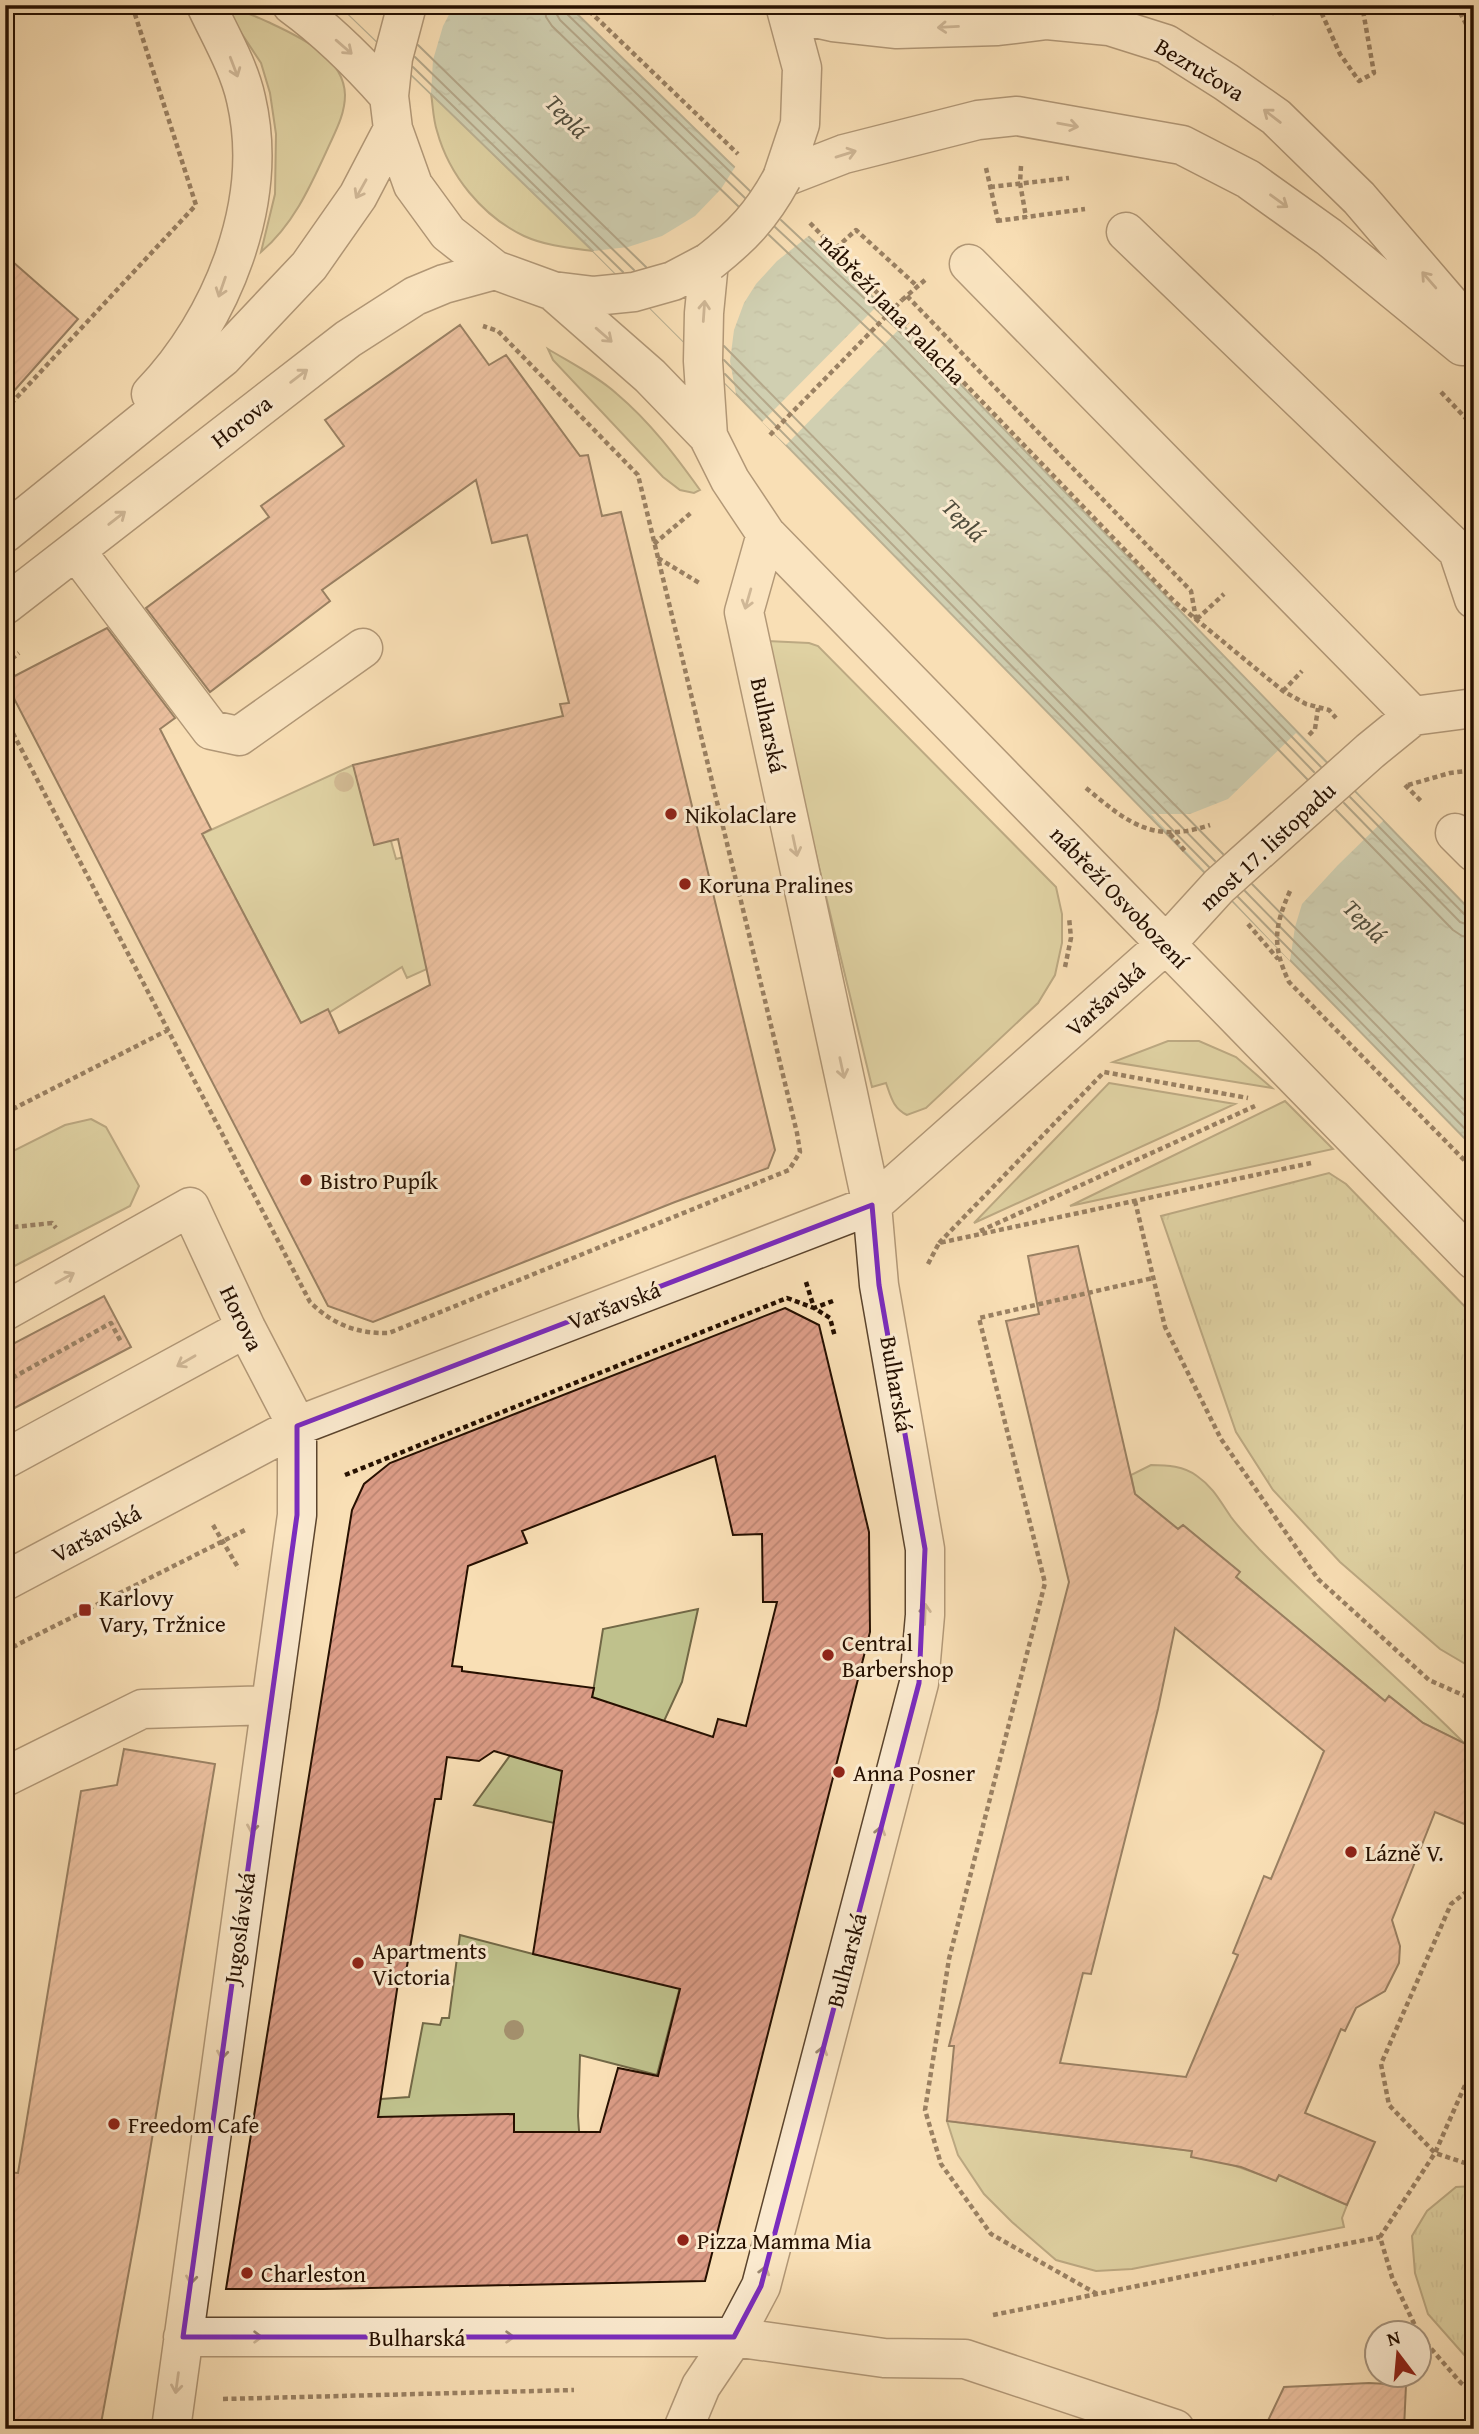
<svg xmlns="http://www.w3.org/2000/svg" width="1479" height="2434" viewBox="0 0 1479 2434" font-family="'Gentium Book Plus',serif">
  <defs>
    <pattern id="park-tufts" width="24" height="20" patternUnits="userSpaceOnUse" patternTransform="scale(1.75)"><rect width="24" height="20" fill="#bfc18c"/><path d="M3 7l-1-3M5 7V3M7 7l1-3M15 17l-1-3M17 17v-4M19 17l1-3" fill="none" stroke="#a4a577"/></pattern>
    <pattern id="water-ripples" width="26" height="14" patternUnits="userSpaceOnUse" patternTransform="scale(1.75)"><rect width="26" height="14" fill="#9ebdae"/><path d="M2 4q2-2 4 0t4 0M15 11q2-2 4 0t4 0" fill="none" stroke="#88a194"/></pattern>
    <pattern id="building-hatch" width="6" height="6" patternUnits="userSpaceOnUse" patternTransform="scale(1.75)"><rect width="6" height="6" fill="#db9c86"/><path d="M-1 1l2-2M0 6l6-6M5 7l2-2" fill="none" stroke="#bc8572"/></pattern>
  </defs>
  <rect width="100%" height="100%" fill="#f9dfb5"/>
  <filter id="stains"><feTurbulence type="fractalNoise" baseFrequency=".00286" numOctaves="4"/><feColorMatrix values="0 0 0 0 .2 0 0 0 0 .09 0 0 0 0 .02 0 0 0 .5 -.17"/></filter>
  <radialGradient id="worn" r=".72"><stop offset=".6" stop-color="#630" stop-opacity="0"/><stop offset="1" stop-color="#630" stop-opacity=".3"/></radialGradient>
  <path fill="#bfc18c" stroke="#726846" stroke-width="2" d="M233 10C246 11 256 17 268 22 298 36 344 56 345 95 345 115 335 132 327 150 310 187 293 225 261 252L275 194 276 134 270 93 261 63 230 16Z
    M431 93 593 251C570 248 546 246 524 236 482 216 449 175 437 131 433 119 433 106 431 93Z
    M548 349C571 363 597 376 617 394 650 422 675 455 700 490L694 493 680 490 663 477 553 360Z
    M767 641 809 643 818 646 1056 887 1062 914V943L1055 975 1038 1003 926 1108 907 1115C893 1108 891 1097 886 1083L872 1087 769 660Z
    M353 765 391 841 396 859 411 855 408 885 414 912 422 911 427 969 407 978 402 967 330 1012 301 1023 202 834Z
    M1168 1041H1199L1236 1057 1272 1088 1113 1062Z
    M1109 1083 1235 1104 974 1223Z
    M1285 1101 1333 1149 1070 1206Z
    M91 1119 106 1127 139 1186 130 1206 5 1271V1155L65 1125Z
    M1151 1465C1167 1465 1184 1466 1197 1476 1213 1487 1220 1501 1231 1517 1239 1528 1250 1539 1259 1549 1326 1617 1399 1677 1465 1744L1423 1723 1389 1696 1385 1701 1236 1577 1239 1572 1183 1525 1178 1529 1135 1494 1131 1475Z
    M698 1609 682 1682 664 1721 654 1761 554 1823 474 1805 514 1750 581 1768 603 1629Z
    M460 1935 533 1954 681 1983 657 2075 580 2055 578 2116 580 2145 513 2135V2114L422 2116 351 2141 381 2099 409 2097 423 2023 440 2025 442 2018H449Z
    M947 2121 1192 2151 1276 2180 1279 2175 1347 2205 1342 2218 1344 2227 1132 2269 1096 2271 1056 2260 1012 2222 984 2194 958 2155Z"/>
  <path fill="url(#park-tufts)" stroke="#726846" stroke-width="2" d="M1329 1173 1346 1184 1474 1316V1669L1440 1649 1340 1562 1273 1490 1236 1432 1161 1216Z
    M1474 2186V2366L1428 2314 1415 2273 1412 2236 1427 2211 1456 2187Z"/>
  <path fill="url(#water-ripples)" stroke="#6e7868" stroke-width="2" d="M339 5H568L730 163 903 325 1474 914V1148L736 394 593 251Z"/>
  <path fill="#f9dfb5" d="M339 5H454L443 26 433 60 431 93Z
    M737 164 811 234 777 261 756 284 744 303 734 330 730 361 736 394 593 251 628 247 662 236 695 216 721 189Z
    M882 301 905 323 786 445 762 422Z
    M1296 733 1383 821 1338 865 1302 904 1295 927 1290 961 1151 814H1190L1228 799Z"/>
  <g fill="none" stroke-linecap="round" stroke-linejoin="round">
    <path stroke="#626657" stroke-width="2" d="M545 5 546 17 552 26 738 206
      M555 5 556 13 560 20 745 198
      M564 5 566 13 750 191
      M418 45 646 267
      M415 57 634 270
      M413 67 623 272
      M781 220 898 330 1321 767
      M775 227 892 336 1314 772
      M769 235 884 344 1307 779
      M724 346 1223 854
      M724 360 1215 861
      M725 374 1209 867
      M1350 797 1466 916 1474 918
      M1344 803 1460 922 1474 927
      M1336 810 1453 930 1462 936 1474 938
      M1252 884 1474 1110
      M1245 891 1474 1125
      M1238 897 1474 1138"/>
  </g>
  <path fill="url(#building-hatch)" stroke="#261000" stroke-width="2" fill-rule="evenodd" d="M5 255 78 319 5 401Z
    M460 325 489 365 506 355 580 456 588 455 602 516 621 512 775 1150 768 1168 675 1202 373 1322 328 1306 5 681 107 628 175 718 160 729 211 829 202 834 301 1023 328 1009 339 1033 430 985 398 839 374 845 353 765 563 716 560 704 569 703 527 535 492 543 476 480 322 590 330 601 210 692 146 608 269 517 261 506 344 446 325 420Z
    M1078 1246 1135 1494 1178 1529 1183 1525 1240 1572 1236 1577 1385 1701 1389 1696 1423 1723 1474 1748V1828L1435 1812 1392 1920 1400 1946 1399 1963 1385 1991 1356 2008 1345 2031 1341 2029 1305 2113 1375 2142 1347 2205 1279 2175 1276 2181 1241 2167 1191 2157 1192 2151 947 2121 954 2046H949L1069 1582 1006 1321 1039 1314 1028 1256ZM1175 1628 1324 1751 1271 1879 1264 1876 1233 1953 1238 1955 1186 2077 1060 2063 1083 1973 1091 1974 1158 1709Z
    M104 1296 131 1347 5 1413V1348Z
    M785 1308 819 1325 869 1532 870 1632 705 2281 323 2289H226L352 1510 364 1484 390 1463ZM715 1456 733 1535 762 1534 763 1602H777L746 1726 718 1719 713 1737 592 1697 594 1688 462 1671V1667L452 1666 468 1566 527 1543 522 1531ZM494 1751 562 1771 533 1954 680 1989 658 2076 618 2068 600 2132H514V2114L378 2117 398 1983 404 1984 435 1799H441L447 1757 479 1761Z
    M124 1749 215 1764 139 2216 100 2429H5V2172L18 2173 81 1791 117 1785Z
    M1369 2383 1406 2385 1404 2429H1264L1284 2387Z"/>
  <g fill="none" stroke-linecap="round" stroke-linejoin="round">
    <defs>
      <path id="minor" d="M292 5C329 32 359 62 389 96
        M407 5 393 58 389 96 393 129 413 185 448 233 495 270 553 291 594 296 634 292 673 281 709 262
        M788 12 833 22 897 29 998 26 1047 20 1109 26 1166 44 1226 82 1276 117 1359 198 1474 332
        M782 178 844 154 978 120 1017 116 1182 145 1248 179 1329 237 1462 346
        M782 178 800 124 802 68 785 5
        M1126 232 1458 551 1474 599
        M969 264 1413 716
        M553 291 650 376 708 436 730 480 766 534 1474 1260
        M151 394C222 320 270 202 246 99 239 67 220 35 206 5
        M708 436 703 361 704 313 709 262
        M5 533 223 357 309 266 358 196 393 129
        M76 551 211 730 239 736 363 648
        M5 605 348 339 415 296 444 284 495 270
        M1455 833 1474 852
        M5 1311 190 1207 246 1328 297 1426V1515L171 2429
        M5 1459 246 1328
        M5 1581 297 1426 872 1205 1166 944 1219 886 1370 751 1413 716 1474 708
        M5 1777 142 1709 271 1705
        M183 2337H734L884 2358 965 2359 1175 2429
        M683 2429 701 2386 734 2337 761 2286 919 1683 925 1615V1549L879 1285 872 1205 744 612 766 534"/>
    </defs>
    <use href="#minor" stroke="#5b442d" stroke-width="41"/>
    <path stroke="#261000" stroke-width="4.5" stroke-dasharray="5 3.5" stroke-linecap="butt" d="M583 5 738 154
      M1256 5 1273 13 1272 5
      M1318 5 1340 54 1359 81 1374 73 1362 5
      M1456 5 1474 39
      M1021 166 1020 183 1026 217
      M986 168 999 225
      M990 187 1069 178
      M997 221 1085 209
      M810 223 1175 602 1283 691 1306 704 1329 710 1336 718
      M836 248 856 230 917 286
      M907 296 1191 591 1196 619
      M902 300 925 280
      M1441 392 1474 427
      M5 410 196 205 132 5
      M654 544 692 512
      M658 558 701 584
      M1197 619 1224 594
      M5 664 19 653
      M1283 691 1302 671
      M5 718 310 1302C332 1324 357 1334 389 1333L789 1170 800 1152 797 1133 638 475 498 331 483 326
      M1309 735 1315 729 1318 708
      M1405 785 1421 801
      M1408 785 1450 773 1474 770
      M1086 788C1128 823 1153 844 1210 825
      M1170 834 1185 851
      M1290 891C1274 927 1272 946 1289 982L1474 1170
      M1248 924 1278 959
      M1065 967 1071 938 1069 917
      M5 1113 168 1030
      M1135 1201 1165 1327 1221 1439 1318 1579 1429 1680 1474 1700
      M5 1228 52 1223 56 1228
      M980 1231 1255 1106
      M939 1243 1104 1072 1248 1098
      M928 1264 939 1243 1311 1163
      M806 1282 814 1308 833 1301
      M5 1382 111 1323 121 1342
      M345 1475 787 1298 814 1308 830 1318 835 1337
      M213 1525 239 1569
      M5 1651 245 1530
      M1474 1886 1451 1904 1381 2064 1389 2105 1435 2153 1474 2166
      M1097 2294 991 2234 941 2164 925 2110 949 1959 1045 1583 979 1318 1153 1278
      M993 2315 1380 2237
      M1418 2332 1392 2277 1380 2237 1435 2153 1474 2065
      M1420 2336 1461 2383 1474 2393
      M223 2399 574 2390"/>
    <use href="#minor" stroke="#fbeacf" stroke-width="38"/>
    <defs>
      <path id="minor-bridge" d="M709 262C742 236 762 215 782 178"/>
    </defs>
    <use href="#minor-bridge" stroke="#5b442d" stroke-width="41" stroke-linecap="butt"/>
    <path stroke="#261000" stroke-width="4.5" stroke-dasharray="5 3.5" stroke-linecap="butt" d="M770 435 902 300"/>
    <use href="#minor-bridge" stroke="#fbeacf" stroke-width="38"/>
  </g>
  <g fill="#a38f6c">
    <circle cx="344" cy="782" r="10"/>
    <circle cx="514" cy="2030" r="10"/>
  </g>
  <defs><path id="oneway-shaft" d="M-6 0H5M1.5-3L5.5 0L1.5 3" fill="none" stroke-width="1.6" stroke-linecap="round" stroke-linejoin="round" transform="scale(1.75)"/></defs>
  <g stroke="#9b8872">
    <use href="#oneway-shaft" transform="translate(948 27) rotate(177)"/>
    <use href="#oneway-shaft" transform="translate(344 47) rotate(41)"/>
    <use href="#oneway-shaft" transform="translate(234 67) rotate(69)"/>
    <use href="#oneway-shaft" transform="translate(1272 116) rotate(-142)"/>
    <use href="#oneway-shaft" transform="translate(1068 125) rotate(10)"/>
    <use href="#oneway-shaft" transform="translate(846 154) rotate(-17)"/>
    <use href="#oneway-shaft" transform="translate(361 189) rotate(119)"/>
    <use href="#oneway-shaft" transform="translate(1279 201) rotate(36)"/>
    <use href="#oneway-shaft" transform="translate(1429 280) rotate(-131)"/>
    <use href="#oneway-shaft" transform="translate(222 287) rotate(109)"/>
    <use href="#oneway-shaft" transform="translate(704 311) rotate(-86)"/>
    <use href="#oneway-shaft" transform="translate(604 335) rotate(41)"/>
    <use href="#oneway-shaft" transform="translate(299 376) rotate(-37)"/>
    <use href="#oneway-shaft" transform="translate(117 518) rotate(-38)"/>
    <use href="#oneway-shaft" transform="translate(748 599) rotate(106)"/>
    <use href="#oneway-shaft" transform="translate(795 846) rotate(78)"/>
    <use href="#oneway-shaft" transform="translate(842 1068) rotate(78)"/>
    <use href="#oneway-shaft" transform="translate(65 1278) rotate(-29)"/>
    <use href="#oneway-shaft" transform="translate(186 1361) rotate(150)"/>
    <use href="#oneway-shaft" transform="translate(925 1614) rotate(-88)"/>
    <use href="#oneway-shaft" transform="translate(253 1823) rotate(98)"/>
    <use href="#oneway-shaft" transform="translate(879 1836) rotate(-75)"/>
    <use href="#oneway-shaft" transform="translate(223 2049) rotate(98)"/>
    <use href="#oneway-shaft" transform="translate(821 2056) rotate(-75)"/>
    <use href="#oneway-shaft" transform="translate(192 2274) rotate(98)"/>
    <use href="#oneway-shaft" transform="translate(763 2276) rotate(-74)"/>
    <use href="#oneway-shaft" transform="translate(252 2337)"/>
    <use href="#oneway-shaft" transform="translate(504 2337)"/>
    <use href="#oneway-shaft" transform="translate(177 2383) rotate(98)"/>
  </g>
  <path d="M0 0H1479V2434H0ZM872 1205 879 1285 925 1549 919 1683 761 2286 734 2337H183L297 1515V1426Z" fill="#f9dfb5" fill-opacity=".55" fill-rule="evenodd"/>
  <path fill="none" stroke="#7b2cbf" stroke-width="5" stroke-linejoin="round" d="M872 1205 879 1285 925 1549 919 1683 761 2286 734 2337H183L297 1515V1426Z"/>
  <g fill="#8f2418" stroke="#fbeacf" stroke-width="2.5">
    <circle cx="671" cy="814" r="7"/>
    <circle cx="685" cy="884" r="7"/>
    <circle cx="306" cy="1180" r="7"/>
    <rect x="78" y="1603" width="14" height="14" rx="3.5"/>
    <circle cx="828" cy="1655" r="7"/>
    <circle cx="839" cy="1772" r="7"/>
    <circle cx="1351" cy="1852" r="7"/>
    <circle cx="358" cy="1963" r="7"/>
    <circle cx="114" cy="2124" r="7"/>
    <circle cx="683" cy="2240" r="7"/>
    <circle cx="247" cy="2273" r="7"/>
  </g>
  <g text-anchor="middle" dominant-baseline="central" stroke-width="6" stroke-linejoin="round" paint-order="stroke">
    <g font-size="23" fill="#261000" stroke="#fbeacf">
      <text transform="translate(1200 69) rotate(31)">Bezručova</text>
      <text transform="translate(893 309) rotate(46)">nábřeží Jana Palacha</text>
      <text transform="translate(241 421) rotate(-38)">Horova</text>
      <text transform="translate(769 725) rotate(78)">Bulharská</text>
      <text transform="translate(1267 846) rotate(-43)">most 17. listopadu</text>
      <text transform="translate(1120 897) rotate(46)">nábřeží Osvobození</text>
      <text transform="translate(1105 999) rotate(-42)">Varšavská</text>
      <text transform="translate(614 1305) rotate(-21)">Varšavská</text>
      <text transform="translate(242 1318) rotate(64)">Horova</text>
      <text transform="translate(897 1384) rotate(80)">Bulharská</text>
      <text transform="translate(96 1533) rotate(-28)">Varšavská</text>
      <text transform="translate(239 1928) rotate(-82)">Jugoslávská</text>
      <text transform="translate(846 1960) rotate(-75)">Bulharská</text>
      <text x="417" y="2337">Bulharská</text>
    </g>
    <g font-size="23" fill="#261000" stroke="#fbeacf" text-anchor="start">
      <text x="685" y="814">NikolaClare</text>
      <text x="699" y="884">Koruna Pralines</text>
      <text x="320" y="1180">Bistro Pupík</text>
      <text x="99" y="1597">Karlovy<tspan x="99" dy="26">Vary, Tržnice</tspan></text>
      <text x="842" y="1642">Central<tspan x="842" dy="26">Barbershop</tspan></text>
      <text x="853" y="1772">Anna Posner</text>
      <text x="1365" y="1852">Lázně V.</text>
      <text x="372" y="1950">Apartments<tspan x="372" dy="26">Victoria</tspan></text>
      <text x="128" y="2124">Freedom Cafe</text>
      <text x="697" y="2240">Pizza Mamma Mia</text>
      <text x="261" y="2273">Charleston</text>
    </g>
    <g font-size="24" font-style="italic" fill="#504d3d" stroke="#fbeacf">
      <text transform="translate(567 116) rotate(46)">Teplá</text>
      <text transform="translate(964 520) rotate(45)">Teplá</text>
      <text transform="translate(1365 921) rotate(45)">Teplá</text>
    </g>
  </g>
  <rect width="1479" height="2434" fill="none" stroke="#f9dfb5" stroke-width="28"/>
  <rect x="7" y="7" width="1465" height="2420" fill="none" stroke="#261000" stroke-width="3.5"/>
  <rect x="14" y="14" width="1451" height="2406" fill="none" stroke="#261000" stroke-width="2"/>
  <g transform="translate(1398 2354) rotate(344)"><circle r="33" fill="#fbeacf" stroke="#a6937c" stroke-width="2"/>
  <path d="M0-5L12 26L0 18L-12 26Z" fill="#8f2418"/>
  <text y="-10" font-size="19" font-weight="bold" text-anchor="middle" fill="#261000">N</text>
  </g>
  <rect width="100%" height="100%" filter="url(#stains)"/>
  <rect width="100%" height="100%" fill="url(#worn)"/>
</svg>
